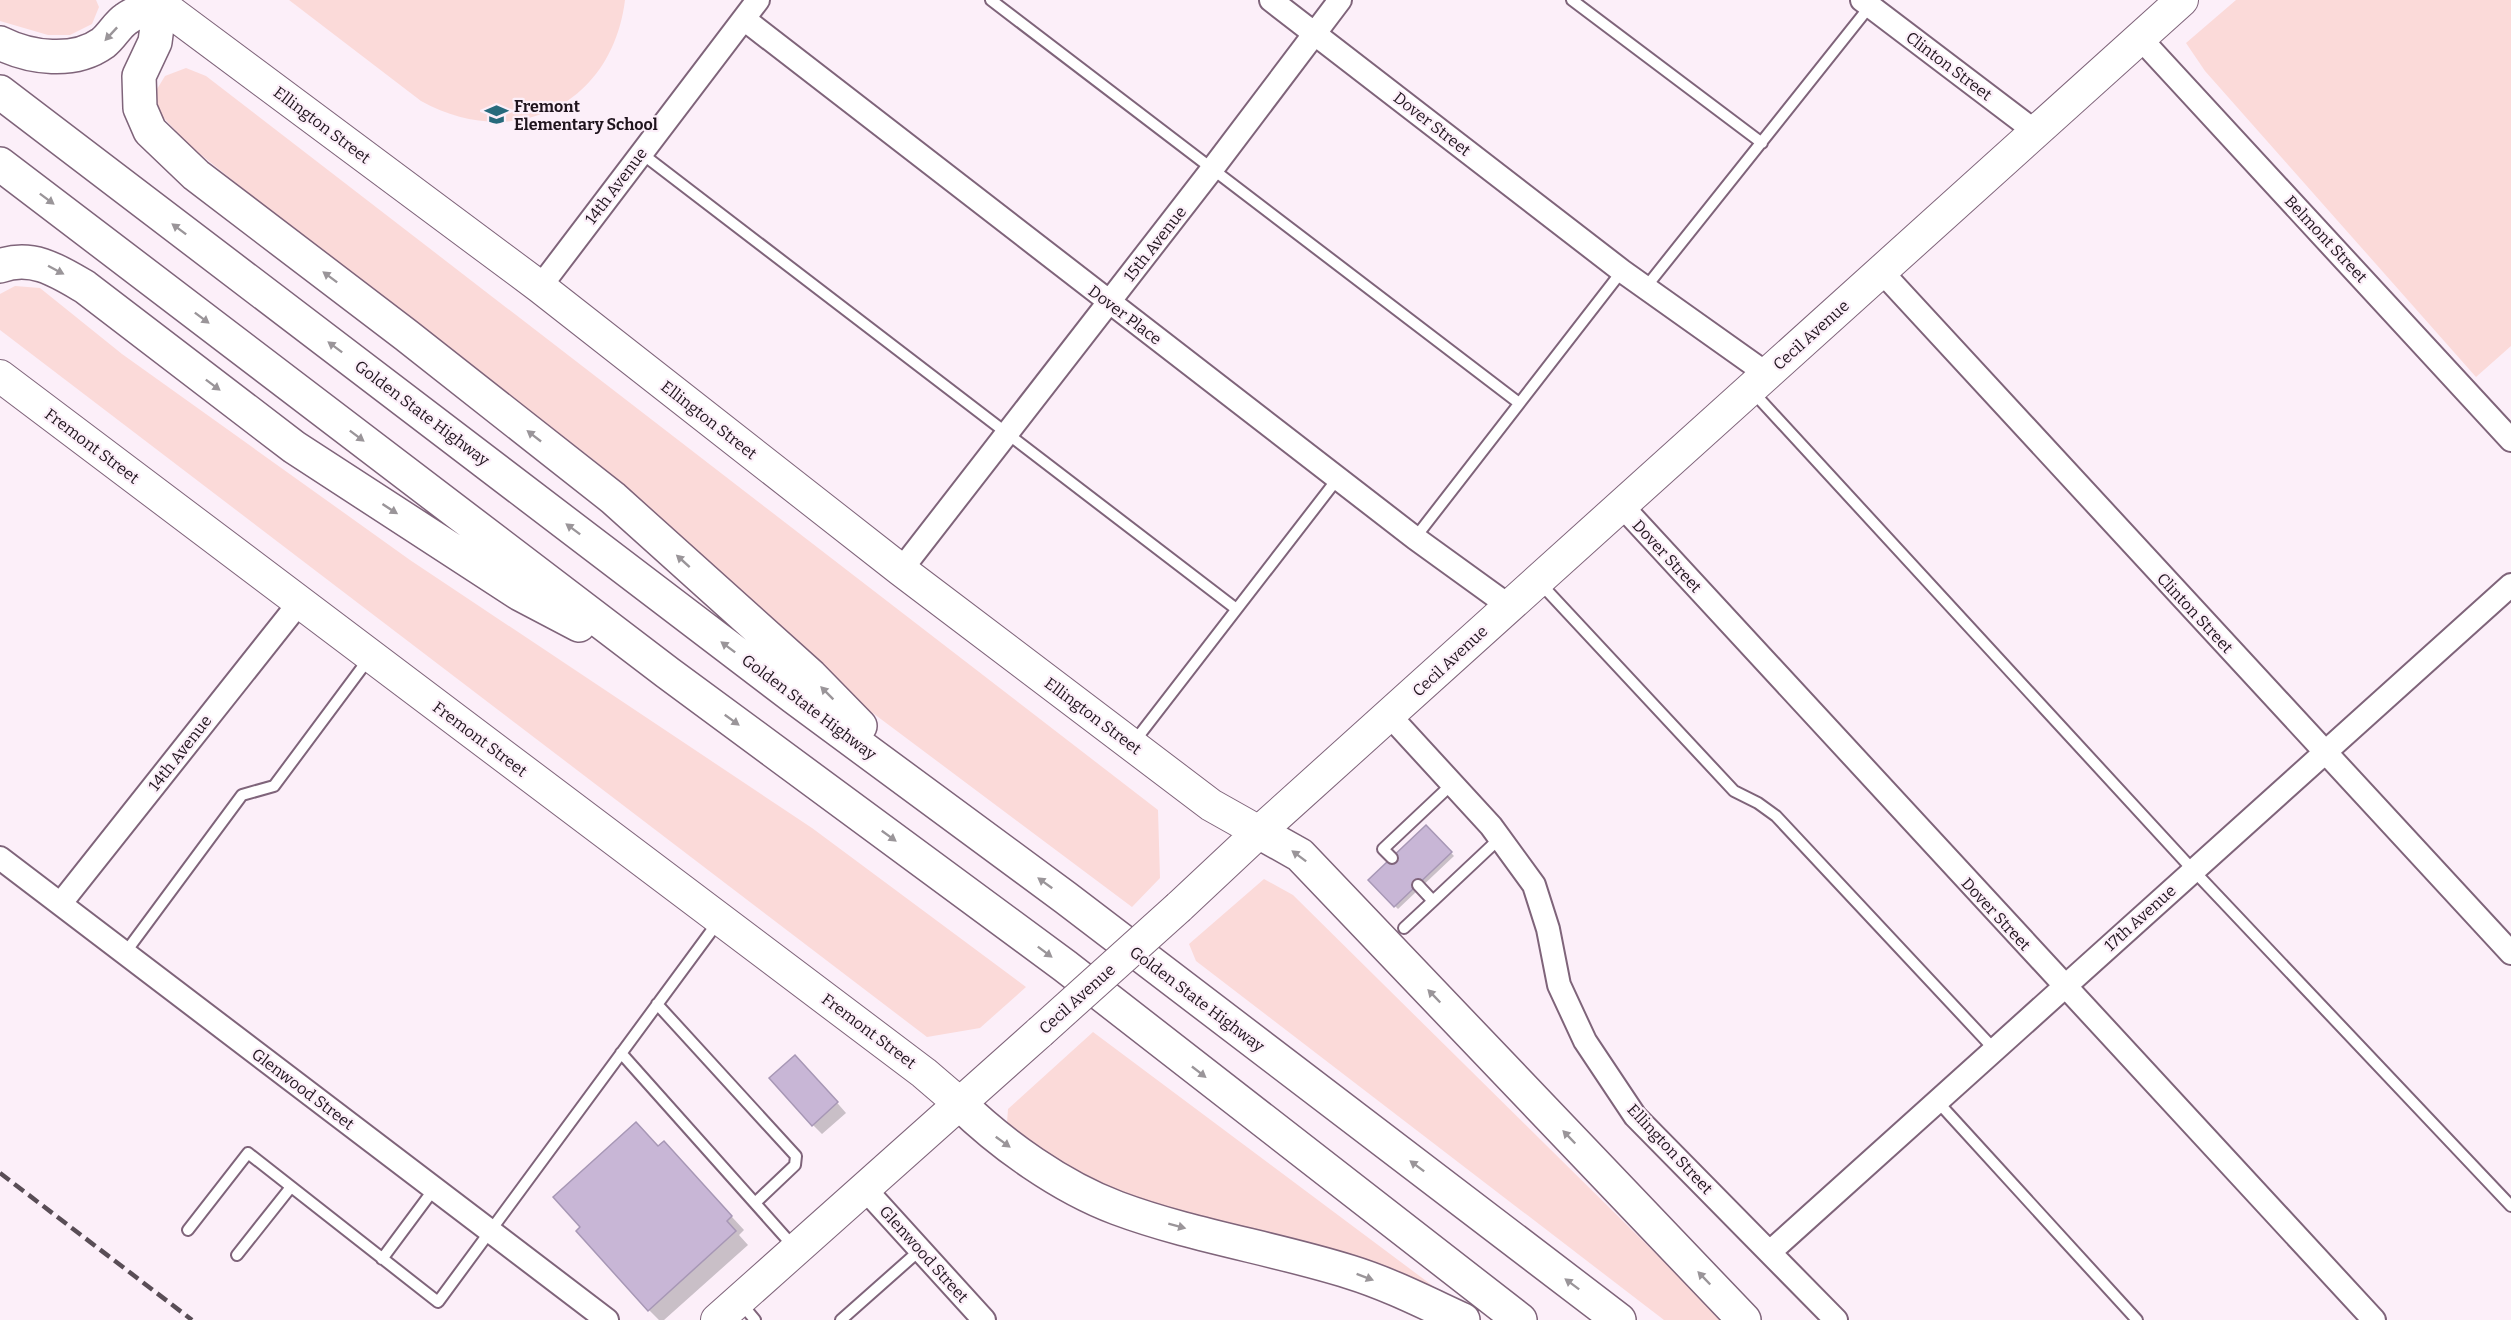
<svg xmlns="http://www.w3.org/2000/svg" width="2511" height="1320" viewBox="0 0 2511 1320" font-family="Bitter,serif">
  <rect width="100%" height="100%" fill="#fceff9"/>
  <path fill="#fbdad9" d="M0 0H96L99 7 92 24 70 35H48L0 21Z
    M289 0H625C612 106 513 152 421 101Z
    M2236 0H2511V346L2476 377 2205 71 2186 43Z
    M186 68 206 76 1158 810 1160 878 1132 907 830 681 594 460 289 226 189 145 161 115 154 94 165 76Z
    M15 286 40 288 122 354 410 560 812 828 1026 987 980 1028 927 1037 0 330V294Z
    M1264 879 1293 895 1723 1320H1664L1196 961 1189 944Z
    M1093 1032 1457 1304 1120 1198 1033 1149 1007 1123 1008 1109Z"/>
  <path fill="#0003" d="M1426 827 1454 856 1398 909 1370 881Z
    M805 1066 846 1113 822 1134 813 1125Z
    M658 1148 676 1156 744 1230 739 1235 748 1245 664 1320H659L649 1310Z"/>
  <path fill="#c8b6d6" stroke="#a797b5" stroke-width="1.5" d="M1426 825 1452 852 1394 907 1368 880Z
    M795 1055 838 1102 812 1126 769 1078Z
    M636 1122 658 1146 664 1141 732 1216 727 1221 736 1231 648 1311 576 1231 580 1227 553 1197Z"/>
  <g fill="none" stroke-linecap="round" stroke-linejoin="round">
    <defs>
      <path id="service" d="M991 0 1519 403
        M1572 0 1762 143
        M641 153 1235 608
        M1646 287 1870 6
        M1753 392 2193 870 2511 1206
        M1415 538 1622 271
        M1540 583 1734 791 1758 803 1776 816 1994 1049
        M1134 742 1338 478
        M1392 858 1383 849 1452 784
        M1418 885 1433 901 1500 838
        M1404 928 1433 901
        M125 953 242 795 274 786 370 657
        M657 1004 796 1156 795 1165 755 1203
        M621 1053 794 1247
        M1937 1101 2137 1320
        M188 1230 248 1153 438 1302 718 922
        M237 1255 291 1187
        M382 1259 434 1189
        M740 1302 755 1320
        M841 1320 920 1250"/>
      <path id="minor" d="M1271 0 1622 271 1767 374
        M1862 0 2036 132
        M744 19 1415 538 1509 606
        M2140 38 2511 440
        M1881 271 2511 953
        M540 287 758 0
        M1621 505 2374 1320
        M901 570 1213 168 1340 0
        M1390 716 1491 826 1534 885 1548 929 1559 985 1585 1041 1635 1116 1836 1320
        M0 858 607 1320
        M61 903 299 603
        M864 1188 984 1320
        M1770 1252 2511 585"/>
      <path id="secondary" d="M160 4 540 287 901 570 1211 805 1259 832
        M0 376 924 1073 959 1103
        M1179 907 1259 832 2182 0
        M717 1320 1040 1032"/>
      <path id="motorway" d="M160 4 155 42 139 76 140 108 150 131 196 175 406 335 613 498 811 676 860 726
        M0 43C30 58 74 64 103 43 112 36 117 25 126 19 135 12 149 8 160 4
        M0 92 795 698 1066 898 1619 1320
        M0 164 668 673 1065 966 1520 1320
        M0 266C32 254 58 271 85 287L294 447 520 594 579 625
        M1259 832 1300 855 1744 1320
        M959 1103C1002 1145 1061 1187 1117 1208 1192 1236 1274 1248 1350 1272 1389 1284 1426 1303 1463 1320"/>
    </defs>
    <use href="#service" stroke="#7f647a" stroke-width="14"/>
    <use href="#minor" stroke="#7f647a" stroke-width="26"/>
    <use href="#secondary" stroke="#7f647a" stroke-width="34"/>
    <use href="#motorway" stroke="#7f647a" stroke-width="36"/>
    <use href="#service" stroke="#fff" stroke-width="10"/>
    <use href="#minor" stroke="#fff" stroke-width="22"/>
    <use href="#secondary" stroke="#fff" stroke-width="32"/>
    <use href="#motorway" stroke="#fff" stroke-width="33"/>
    <path stroke="#594d56" stroke-width="4.5" stroke-dasharray="12 6" stroke-linecap="butt" d="M0 1173 192 1320"/>
    <defs>
      <path id="secondary-bridge" d="M1040 1032 1179 907"/>
    </defs>
    <use href="#secondary-bridge" stroke="#7f647a" stroke-width="34" stroke-linecap="butt"/>
    <use href="#secondary-bridge" stroke="#fff" stroke-width="32"/>
  </g>
  <defs><path id="oneway-solid" d="M-6-.8H1V-3.2L6.5 0L1 3.2V.8H-6Z" transform="scale(1.5)"/></defs>
  <g fill="#9a9599">
    <use href="#oneway-solid" transform="translate(111 34) rotate(133)"/>
    <use href="#oneway-solid" transform="translate(47 199) rotate(37)"/>
    <use href="#oneway-solid" transform="translate(179 229) rotate(-143)"/>
    <use href="#oneway-solid" transform="translate(56 270) rotate(28)"/>
    <use href="#oneway-solid" transform="translate(330 277) rotate(-143)"/>
    <use href="#oneway-solid" transform="translate(202 318) rotate(37)"/>
    <use href="#oneway-solid" transform="translate(335 347) rotate(-143)"/>
    <use href="#oneway-solid" transform="translate(213 385) rotate(37)"/>
    <use href="#oneway-solid" transform="translate(357 436) rotate(37)"/>
    <use href="#oneway-solid" transform="translate(534 436) rotate(-142)"/>
    <use href="#oneway-solid" transform="translate(390 509) rotate(33)"/>
    <use href="#oneway-solid" transform="translate(573 529) rotate(-143)"/>
    <use href="#oneway-solid" transform="translate(683 561) rotate(-138)"/>
    <use href="#oneway-solid" transform="translate(728 647) rotate(-143)"/>
    <use href="#oneway-solid" transform="translate(827 693) rotate(-135)"/>
    <use href="#oneway-solid" transform="translate(732 720) rotate(36)"/>
    <use href="#oneway-solid" transform="translate(889 836) rotate(36)"/>
    <use href="#oneway-solid" transform="translate(1299 856) rotate(-143)"/>
    <use href="#oneway-solid" transform="translate(1045 883) rotate(-144)"/>
    <use href="#oneway-solid" transform="translate(1045 952) rotate(37)"/>
    <use href="#oneway-solid" transform="translate(1434 996) rotate(-134)"/>
    <use href="#oneway-solid" transform="translate(1199 1072) rotate(38)"/>
    <use href="#oneway-solid" transform="translate(1569 1137) rotate(-134)"/>
    <use href="#oneway-solid" transform="translate(1003 1142) rotate(36)"/>
    <use href="#oneway-solid" transform="translate(1417 1166) rotate(-143)"/>
    <use href="#oneway-solid" transform="translate(1177 1226) rotate(15)"/>
    <use href="#oneway-solid" transform="translate(1365 1277) rotate(21)"/>
    <use href="#oneway-solid" transform="translate(1704 1278) rotate(-134)"/>
    <use href="#oneway-solid" transform="translate(1572 1284) rotate(-143)"/>
  </g>
  <defs>
    <symbol id="school-bare" viewBox="-9 -9 18 18"><path d="M0-5L7-2L0 1L-7-2ZM-4 1L0 2.5L4 1V4Q0 6-4 4Z" fill="#276a7c" stroke="#fceff9" stroke-width="2.5" paint-order="stroke"/></symbol>
  </defs>
  <g fill-rule="evenodd">
    <use href="#school-bare" x="480" y="98" width="33" height="33"/>
  </g>
  <g text-anchor="middle" dominant-baseline="central" stroke-width="4.5" stroke-linejoin="round" paint-order="stroke">
    <g font-size="16" fill="#1f141d" stroke="#fceff9">
      <text transform="translate(1949 66) rotate(37)">Clinton Street</text>
      <text transform="translate(1432 124) rotate(38)">Dover Street</text>
      <text transform="translate(322 125) rotate(37)">Ellington Street</text>
      <text transform="translate(616 186) rotate(-53)">14th Avenue</text>
      <text transform="translate(2326 239) rotate(47)">Belmont Street</text>
      <text transform="translate(1155 244) rotate(-52)">15th Avenue</text>
      <text transform="translate(1125 315) rotate(37)">Dover Place</text>
      <text transform="translate(1811 335) rotate(-42)">Cecil Avenue</text>
      <text transform="translate(422 413) rotate(37)">Golden State Highway</text>
      <text transform="translate(709 420) rotate(38)">Ellington Street</text>
      <text transform="translate(92 446) rotate(37)">Fremont Street</text>
      <text transform="translate(1667 556) rotate(47)">Dover Street</text>
      <text transform="translate(2195 613) rotate(47)">Clinton Street</text>
      <text transform="translate(1450 661) rotate(-43)">Cecil Avenue</text>
      <text transform="translate(809 707) rotate(37)">Golden State Highway</text>
      <text transform="translate(1093 716) rotate(37)">Ellington Street</text>
      <text transform="translate(480 739) rotate(37)">Fremont Street</text>
      <text transform="translate(180 753) rotate(-52)">14th Avenue</text>
      <text transform="translate(1996 914) rotate(47)">Dover Street</text>
      <text transform="translate(2140 918) rotate(-42)">17th Avenue</text>
      <text transform="translate(1077 999) rotate(-42)">Cecil Avenue</text>
      <text transform="translate(1197 999) rotate(37)">Golden State Highway</text>
      <text transform="translate(869 1031) rotate(37)">Fremont Street</text>
      <text transform="translate(303 1089) rotate(37)">Glenwood Street</text>
      <text transform="translate(1670 1149) rotate(47)">Ellington Street</text>
      <text transform="translate(924 1254) rotate(48)">Glenwood Street</text>
    </g>
    <g font-size="16" font-weight="bold" fill="#1f141d" stroke="#fceff9" text-anchor="start">
      <text x="514" y="106">Fremont<tspan x="514" dy="18">Elementary School</tspan></text>
    </g>
  </g>
</svg>
